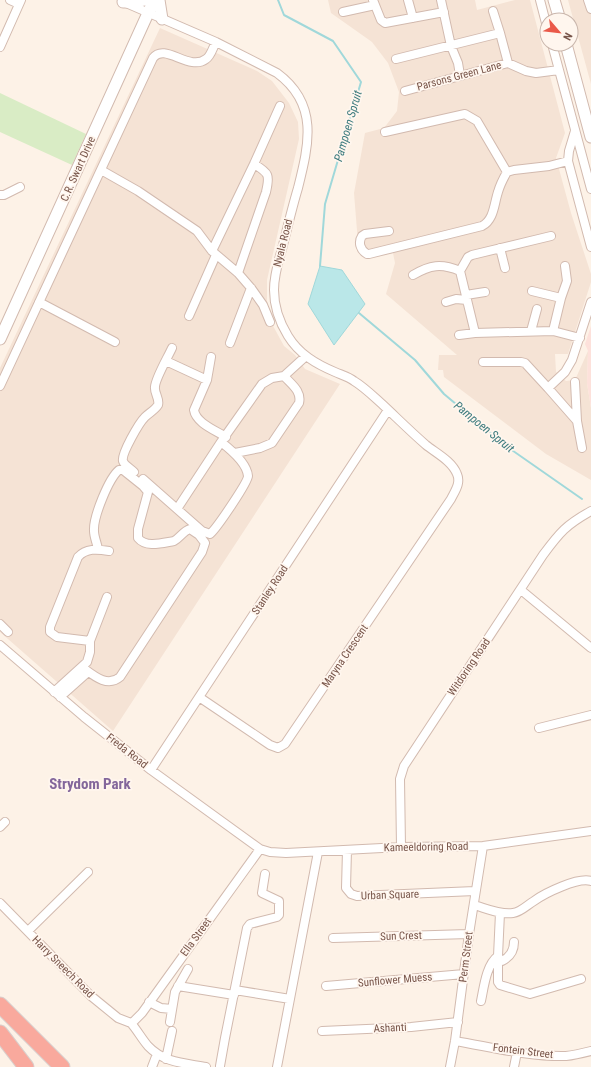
<svg xmlns="http://www.w3.org/2000/svg" width="591" height="1067" viewBox="0 0 591 1067" font-family="'Roboto Condensed',sans-serif">
  <rect width="100%" height="100%" fill="#fdf2e7"/>
  <path fill="#f5e3d5" d="M328 0H475L477 10 515 0H530L565 133 556 158 571 213 591 274V282L568 354H555L556 372 566 381 575 380 588 351 587 383 591 408V480L546 454 444 377 443 370H438L439 355H457L386 294 395 263 393 253 368 258 358 243 354 193 365 133 384 128 397 111 399 92 388 63 372 42 331 13Z
    M568 0H591V84Z
    M160 28 257 71 272 81 289 103 298 122 299 139 267 280V301L272 324 284 346 295 355 305 369 340 384 113 731 0 632V368Z"/>
  <path fill="#fde1db" d="M591 326V408L587 383 588 351 585 344Z"/>
  <path fill="#d9ecc5" d="M0 93 86 134 72 165 0 132Z"/>
  <path fill="#bae7e8" stroke="#a0d8da" d="M320 266 342 270 365 304 334 345 308 304Z"/>
  <g fill="none" stroke-linecap="round" stroke-linejoin="round">
    <path stroke="#a0d8da" stroke-width="2" d="M278 0 284 15 333 41 361 82 325 204 320 266
      M359 313 415 360 444 394 506 446 582 499"/>
    <defs>
      <path id="minor" d="M10 0 19 4
        M373 0 381 20 385 23 444 12
        M408 0 413 18
        M441 0 451 46 458 63 460 75
        M540 0 547 27
        M588 0 591 9
        M126 3 216 42 277 73C319 104 309 144 298 188 292 208 287 229 282 249 278 262 274 276 274 290 274 306 280 323 288 336 299 354 316 364 335 372 342 375 349 377 354 381 364 387 373 396 382 404 397 418 411 432 426 445 436 453 452 461 457 474 461 483 455 491 451 499L285 744 278 748 270 745 199 697
        M493 11 500 33
        M343 12 375 5
        M552 44 591 189
        M0 47 21 0
        M396 59 500 33 508 63
        M405 91 508 63 526 71 536 73 559 70
        M575 131 569 151 568 161 591 247
        M385 132 465 114 477 121 507 172
        M101 170 138 191 197 231 212 251 238 273 251 288 263 305 270 322
        M0 195H4L20 187
        M389 231 365 234 362 236C358 242 360 250 367 254H369L482 226C494 220 494 204 498 192 500 185 503 179 507 172L514 170 549 166 568 161
        M500 248 505 268
        M212 251 254 164 280 106
        M238 273 266 192C270 175 269 173 254 164
        M413 275C430 265 441 263 460 271
        M532 291 561 298
        M466 295 485 292
        M39 302 115 342
        M446 302 456 299 467 300
        M189 316 216 255
        M531 331 537 309
        M553 331 561 298 567 281 565 266
        M475 333 460 271 468 257 472 255 551 236
        M459 335 475 333 553 331 580 338
        M230 343 251 288
        M211 357 207 380 194 410C196 423 215 430 226 437
        M166 361 207 380
        M483 362H521L525 363 548 388 565 372 572 360 591 302
        M575 382 577 421
        M0 386 153 58C165 42 189 72 206 59 211 56 213 47 216 42
        M548 388 577 421 582 448
        M235 453 260 448 272 443 299 403C302 391 291 384 284 376
        M134 472C131 469 124 465 123 461 121 454 139 423 145 417 149 413 155 410 158 405 160 399 154 393 155 387 155 379 168 357 172 348
        M143 479 202 531 210 534C217 528 248 482 248 476 247 463 230 449 221 442
        M177 509 221 442 262 384 272 378 284 376 306 356
        M521 590 591 648
        M0 624 8 632
        M90 641 57 637 50 632V627L78 557C86 548 97 549 109 551
        M0 645 84 717 151 770 260 849 270 852 286 853 401 847 483 846 591 831
        M82 667C93 675 107 688 120 677L202 552 205 543 199 535 190 529C183 531 180 538 174 541 162 543 146 548 138 538V529L148 492 143 486 123 470H119C109 478 93 517 94 531 94 537 97 543 98 549
        M54 692 87 662 90 652V641L107 597
        M60 697 88 672
        M539 728 591 715
        M151 770 388 410
        M0 827 5 822
        M401 847 400 779 404 766 543 555C560 532 566 525 591 511
        M347 850 346 888 351 894 357 896 475 891
        M0 903 91 996 118 1018 131 1023
        M474 905C485 908 500 915 513 913 521 912 527 905 534 901 545 893 578 877 591 881
        M500 913 498 956V982L500 985 530 994 581 979
        M28 931 88 872
        M333 938 469 934
        M178 986 234 995
        M326 986 464 974
        M235 990 290 999
        M481 1001C484 987 486 965 498 956L500 960 502 961C510 957 514 950 514 942
        M149 1002 161 1008 172 1009
        M170 1022 175 992 188 969
        M131 1023 134 1021 142 1013 260 849
        M131 1023C137 1030 142 1039 148 1046 164 1063 184 1063 206 1067
        M322 1031 411 1027 458 1022
        M455 1041C491 1047 529 1057 566 1056 575 1055 583 1053 591 1051
        M166 1059 172 1031
        M220 1066 225 1038 247 928 250 924 277 917 279 915V901L262 893 265 874
        M152 1067 157 1054
        M277 1067 318 852
        M450 1067 455 1041 469 934 483 846
        M514 1067 517 1052"/>
      <path id="tertiary" d="M159 0 162 19
        M554 0 560 20
        M123 2H133L144 0
        M566 44 591 137
        M0 339 154 0"/>
      <path id="motorway" d="M0 1005 62 1067
        M0 1033 26 1067"/>
    </defs>
    <use href="#minor" stroke="#d2baaf" stroke-width="10"/>
    <use href="#tertiary" stroke="#d2baaf" stroke-width="13"/>
    <use href="#motorway" stroke="#d9cfcc" stroke-width="17"/>
    <use href="#minor" stroke="#fff" stroke-width="8"/>
    <use href="#tertiary" stroke="#fff" stroke-width="11"/>
    <use href="#motorway" stroke="#f9a99d" stroke-width="15"/>
  </g>
  <g text-anchor="middle" dominant-baseline="central" stroke-width="3.5" stroke-linejoin="round" paint-order="stroke">
    <g font-size="11" fill="#78554a" stroke="#fff6ee">
      <text transform="translate(459 76) rotate(-15)">Parsons Green Lane</text>
      <text transform="translate(78 169) rotate(-66)">C.R. Swart Drive</text>
      <text transform="translate(283 243) rotate(-76)">Nyala Road</text>
      <text transform="translate(270 590) rotate(-57)">Stanley Road</text>
      <text transform="translate(345 656) rotate(-56)">Maryna Crescent</text>
      <text transform="translate(469 667) rotate(-56)">Witdoring Road</text>
      <text transform="translate(127 751) rotate(38)">Freda Road</text>
      <text transform="translate(426 847) rotate(-1)">Kameeldoring Road</text>
      <text transform="translate(390 895) rotate(-2)">Urban Square</text>
      <text transform="translate(401 936) rotate(-2)">Sun Crest</text>
      <text transform="translate(196 937) rotate(-54)">Ella Street</text>
      <text transform="translate(466 957) rotate(-83)">Perm Street</text>
      <text transform="translate(63 967) rotate(45)">Harry Sneech Road</text>
      <text transform="translate(395 980) rotate(-5)">Sunflower Muess</text>
      <text transform="translate(390 1028) rotate(-3)">Ashanti</text>
      <text transform="translate(523 1051) rotate(7)">Fontein Street</text>
    </g>
    <g font-size="12" font-style="italic" fill="#3d7b7e" stroke="#fff6ee">
      <text transform="translate(348 126) rotate(-74)">Pampoen Spruit</text>
      <text transform="translate(484 427) rotate(39)">Pampoen Spruit</text>
    </g>
    <g font-size="15" font-weight="bold" fill="#83669b" stroke="#fff6ee">
      <text x="90" y="784">Strydom Park</text>
    </g>
  </g>
  <g transform="translate(559 32) rotate(118)"><circle r="19" fill="#fff6ee" stroke="#c9b6ac"/>
  <path d="M0-3L7 15L0 10L-7 15Z" fill="#ea5949"/>
  <text y="-6" font-size="11" font-weight="bold" text-anchor="middle" fill="#78554a">N</text>
  </g>
</svg>
